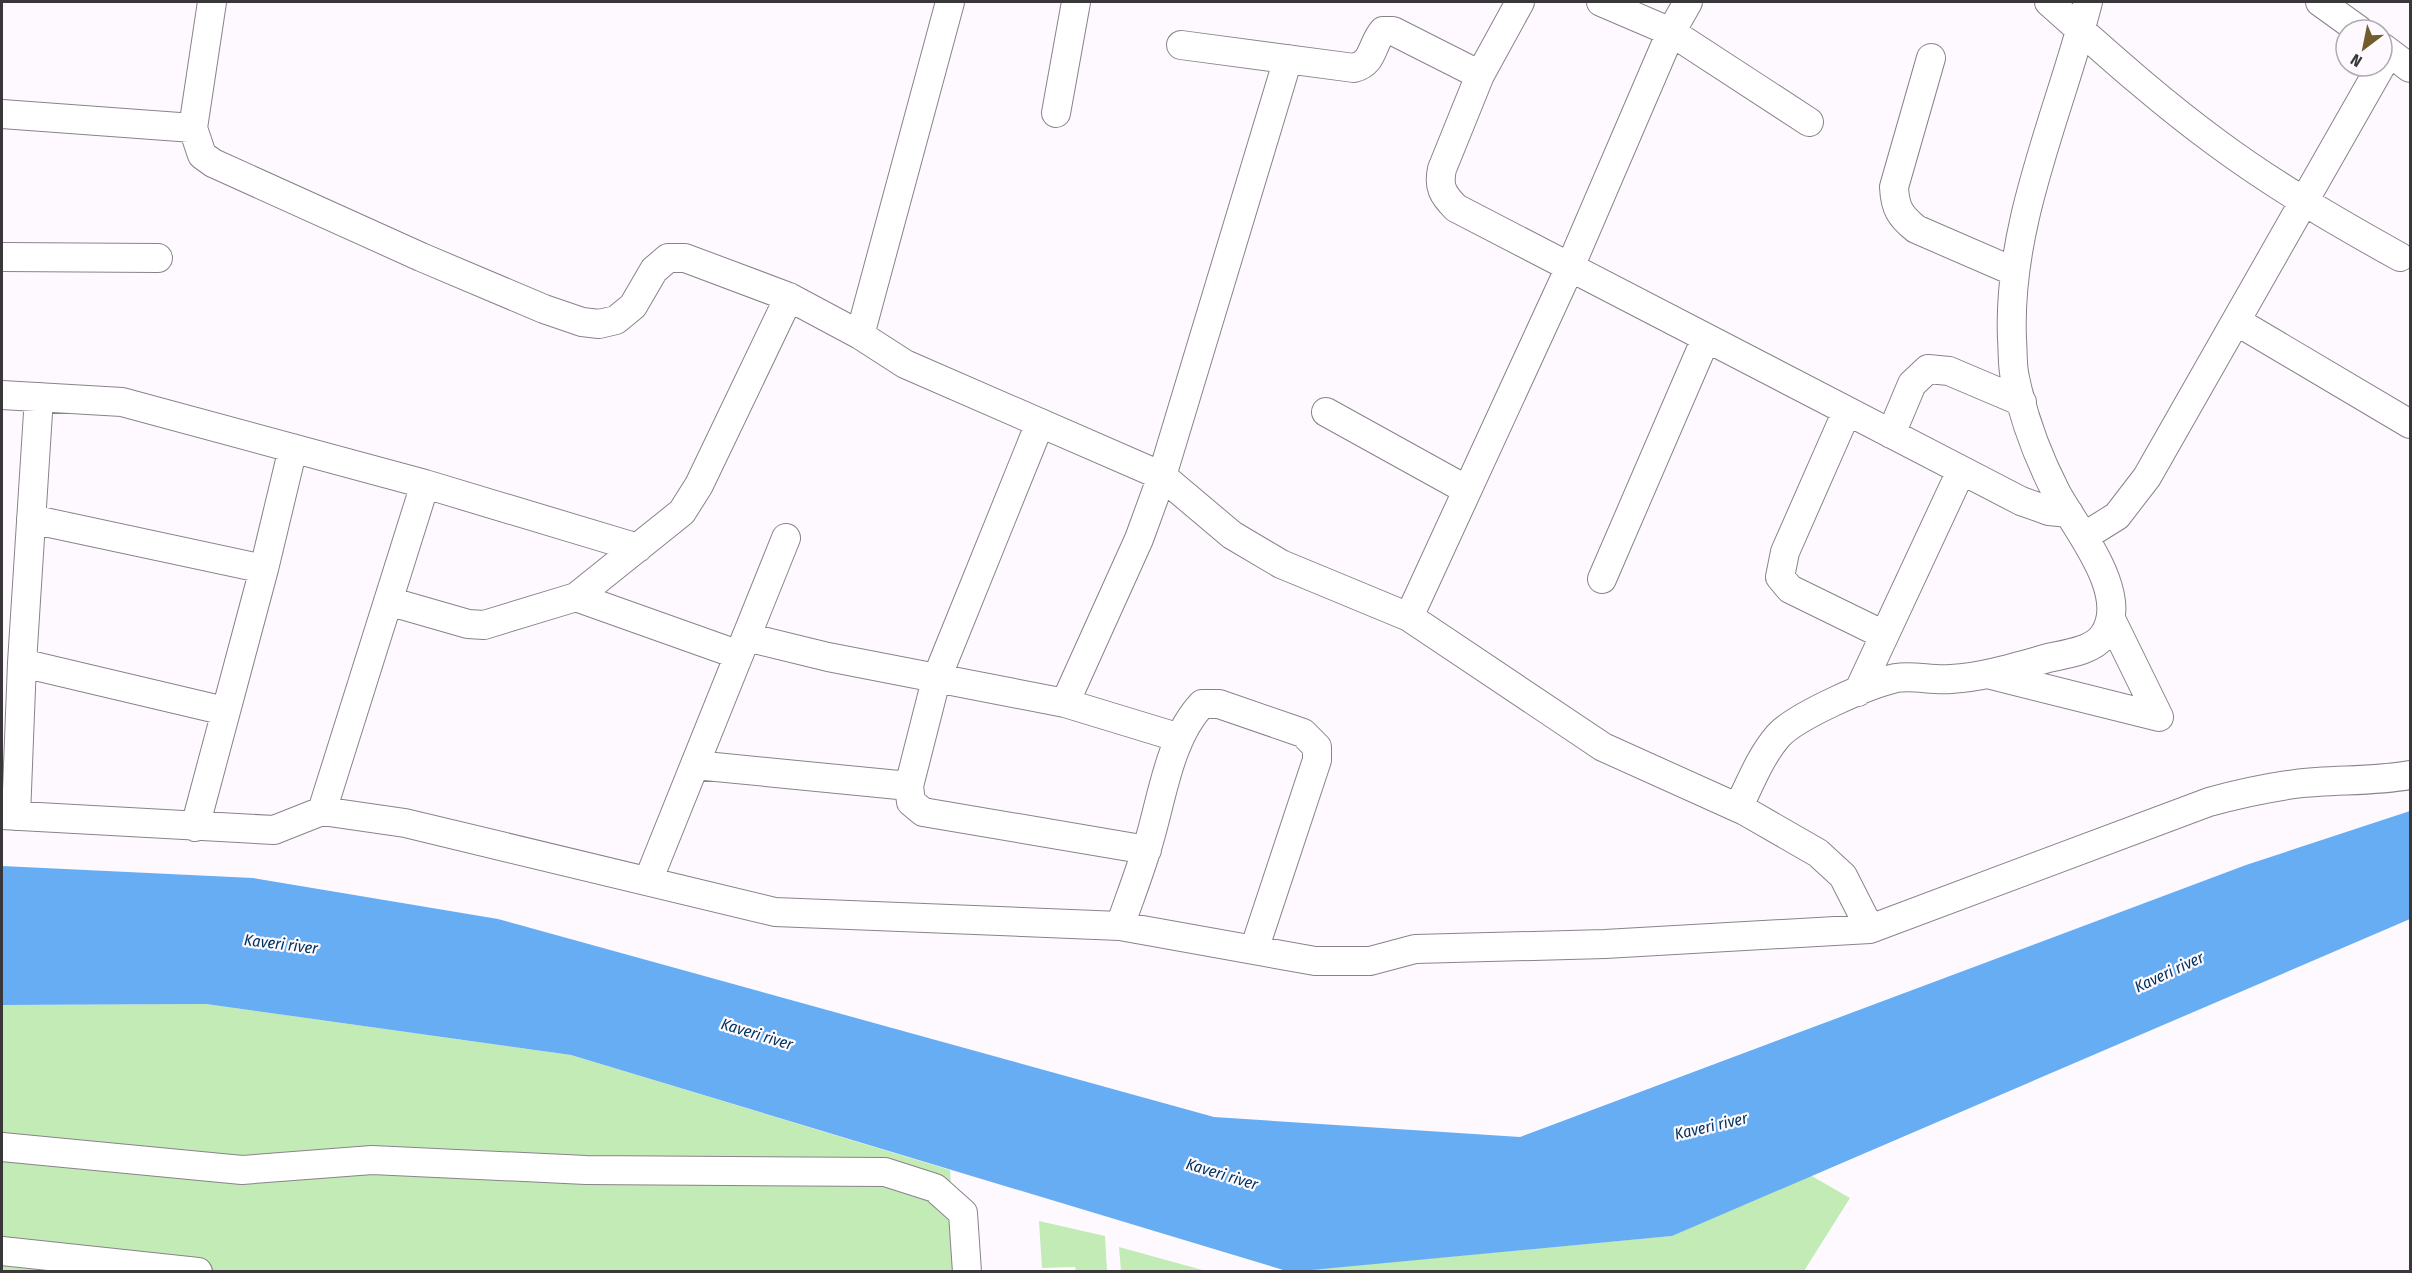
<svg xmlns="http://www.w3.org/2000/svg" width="2412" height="1273" viewBox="0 0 2412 1273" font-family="'Fira Sans Condensed',sans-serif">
  <rect width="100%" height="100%" fill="#fef9ff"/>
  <path fill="#c2ebb6" d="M206 1004 571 1055 950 1170 957 1271H2V1005Z
    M1810 1175 1850 1198 1804 1271H1292L1672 1236Z
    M1039 1221 1105 1236 1107 1271H1076L1075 1267 1042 1268Z
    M1119 1247 1206 1271H1207H1121Z"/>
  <path fill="#67adf3" d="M2410 811V919L1672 1236 1290 1272 571 1055 206 1004 2 1005V866L253 878 498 919 1214 1117 1520 1137 2246 865Z"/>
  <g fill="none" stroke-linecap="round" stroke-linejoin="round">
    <defs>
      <path id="minor" d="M212 2 193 128 202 155 213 163 421 257 544 309 582 322 599 324 616 320 633 306 654 270 668 258H685L789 297 860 335 905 364 1162 476 1232 535 1281 564 1409 617 1570 267 1671 32 1688 2
        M1520 2 1480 75 1442 169C1438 187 1443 195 1456 208L2021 501 2049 511 2069 513
        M1601 2 1671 32 1809 122
        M2049 2C2103 50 2158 100 2217 143 2275 186 2337 222 2400 257
        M2320 2 2359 30
        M1181 45 1354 68C1374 63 1371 45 1383 31H1393L1480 75
        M2382 47 2410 68
        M1931 58 1894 187C1895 208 1900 216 1916 229L2015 272
        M1056 113 1076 2
        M2 114 193 128
        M2 257 158 258
        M2236 321 2410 424
        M860 335 950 2
        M2 395 122 402 425 484 638 548
        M39 397 22 663 225 711
        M1847 411 1785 552 1780 577 1790 589 1884 635
        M1326 412 1467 490
        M1040 423 936 680 909 786 911 802 923 812 1147 850
        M1891 434 1912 384 1928 369 1949 371 2022 402
        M31 519 264 569 293 448
        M2085 536 2117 516 2147 477 2381 66
        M1602 579 1706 338
        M576 597 739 655
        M388 601 468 624 484 625 576 597 682 512 699 485 789 297
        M746 637 828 657 1065 703 1180 738
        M1991 675 2159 717 2112 621
        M1858 692 1961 471
        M1065 703 1139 539 1162 476 1288 59
        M695 765 909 786
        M1738 808C1750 784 1760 757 1778 736 1796 716 1869 684 1896 678 1914 675 1933 681 1951 679 1984 677 2016 667 2048 658 2066 654 2092 651 2103 636 2133 595 2075 528 2056 492 2038 457 2023 416 2015 378 2012 366 2013 352 2012 339 2007 224 2060 112 2088 2
        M322 811 425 484
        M2 815 274 830 322 811 405 823 775 912 1120 926 1315 961H1370L1415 949 1605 944 1870 929 1843 876 1818 853 1745 811 1603 747 1409 617
        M16 816 22 663
        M195 827 264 569
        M648 881 786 538
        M1120 926C1129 900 1139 874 1147 848 1162 801 1168 740 1202 704H1219L1303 733 1317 747V760L1254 950
        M1870 929 2209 802C2238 794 2266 788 2295 784 2334 779 2372 782 2410 775
        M2 1147 242 1170 372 1160 586 1170 885 1172 935 1188 963 1213 967 1272
        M2 1251 198 1272"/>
    </defs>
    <use href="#minor" stroke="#8a828b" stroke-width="30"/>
    <use href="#minor" stroke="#fff" stroke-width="28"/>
  </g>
  <g text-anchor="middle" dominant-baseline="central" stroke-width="4.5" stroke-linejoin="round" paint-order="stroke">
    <g font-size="16" font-style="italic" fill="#003662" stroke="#fef9ff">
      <text transform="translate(281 944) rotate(7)">Kaveri river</text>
      <text transform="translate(2169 972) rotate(-25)">Kaveri river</text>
      <text transform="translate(757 1034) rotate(17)">Kaveri river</text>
      <text transform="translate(1711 1126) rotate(-13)">Kaveri river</text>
      <text transform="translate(1222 1174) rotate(17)">Kaveri river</text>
    </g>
  </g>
  <rect width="2412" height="1273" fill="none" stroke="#3a373b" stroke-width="6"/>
  <g transform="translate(2364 48) rotate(212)"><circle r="28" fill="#fef9ff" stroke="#b0abb1" stroke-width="1.5"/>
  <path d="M0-4.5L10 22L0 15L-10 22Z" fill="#705d2b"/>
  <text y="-9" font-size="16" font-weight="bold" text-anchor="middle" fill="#3a373b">N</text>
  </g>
</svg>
